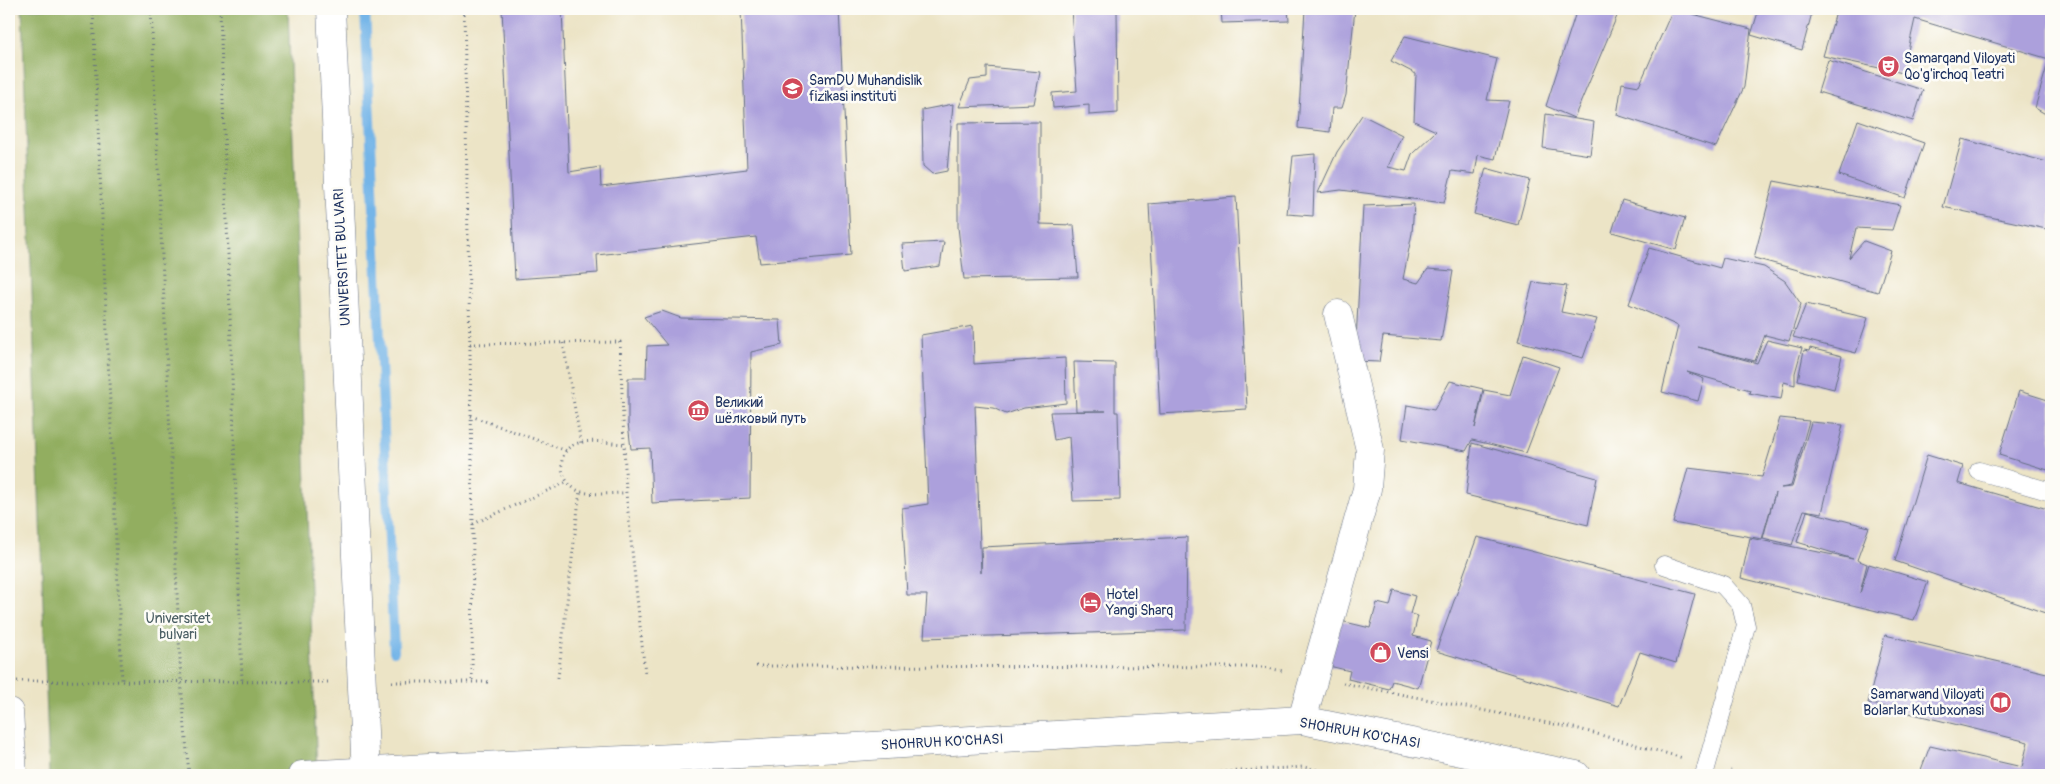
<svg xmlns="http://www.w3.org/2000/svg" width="2060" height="784" viewBox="0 0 2060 784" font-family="Pangolin,sans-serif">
  <rect width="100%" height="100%" fill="#fdfcf7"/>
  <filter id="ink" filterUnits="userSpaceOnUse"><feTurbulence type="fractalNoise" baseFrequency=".02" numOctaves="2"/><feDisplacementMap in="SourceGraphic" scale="10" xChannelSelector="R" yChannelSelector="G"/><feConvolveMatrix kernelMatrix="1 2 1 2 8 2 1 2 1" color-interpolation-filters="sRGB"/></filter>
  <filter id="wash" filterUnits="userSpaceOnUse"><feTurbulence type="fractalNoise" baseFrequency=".0096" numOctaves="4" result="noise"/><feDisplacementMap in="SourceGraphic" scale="20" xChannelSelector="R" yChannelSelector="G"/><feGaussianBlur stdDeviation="1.12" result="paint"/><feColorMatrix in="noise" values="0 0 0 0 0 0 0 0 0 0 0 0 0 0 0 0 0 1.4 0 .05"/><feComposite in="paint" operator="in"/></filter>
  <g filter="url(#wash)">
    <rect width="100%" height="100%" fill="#ece4c6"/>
    <path fill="#92ae61" stroke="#566e60" d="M22 9H288L317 775H49Z"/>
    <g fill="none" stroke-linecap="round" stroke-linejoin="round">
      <path stroke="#74b5e8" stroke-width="10" d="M365 9 394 651"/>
    </g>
    <g id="blocks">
      <path fill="#aca0dc" d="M502 9H562L569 172 600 167 601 187 747 169 741 9H839L851 255 760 263 756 237 597 255 598 273 515 279Z
        M1071 9H1117L1118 113 1089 115V105L1053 108 1052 93 1077 91Z
        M1221 9H1288L1289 21 1222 23Z
        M1305 9H1355L1346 95 1342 108H1332L1330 132 1298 128Z
        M1577 9H1620L1574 118 1546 106Z
        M1673 9 1751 29 1744 87 1716 147 1617 115 1622 83 1639 86Z
        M1759 9H1813L1802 50 1751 35Z
        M1837 9H2051V117L2035 108 2049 59 1915 19 1903 73 1823 56Z
        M1405 36 1497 59 1487 100 1509 101 1495 159 1478 155 1475 174 1452 171 1444 203 1341 190 1318 193 1337 152 1362 115 1402 135 1388 167 1406 171 1412 154 1436 131 1414 121 1416 74 1391 61Z
        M1828 60 1923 90 1913 121 1818 92Z
        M987 67 1040 72 1034 104 959 107 970 80 987 78Z
        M953 104 947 171 932 174 923 166 922 110Z
        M1546 114 1594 122 1590 155 1543 148Z
        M1858 120 1924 143 1905 198 1839 175Z
        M1040 122V224L1074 225 1078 277 964 279 958 227V123Z
        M1962 139 2051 163V230L1943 207Z
        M1315 154 1313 216 1287 214 1293 156Z
        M1486 168 1530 180 1518 225 1474 214Z
        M1774 181 1900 205 1892 230 1856 228 1849 258 1864 241 1891 251 1878 292 1754 258Z
        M1236 197 1247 409 1160 414 1149 204Z
        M1622 200 1685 218 1676 250 1612 232Z
        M1414 204 1412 233 1403 279 1418 283 1428 269 1453 271 1441 341 1383 336 1379 362 1355 361 1363 206Z
        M944 242 940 266 905 271 902 244Z
        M1649 248 1720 268 1723 258 1764 267 1785 281 1801 304 1789 341 1765 335 1755 361 1698 347 1757 363 1767 340 1802 348 1795 373V385L1784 382 1781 399 1749 393 1750 390 1687 372 1704 379 1698 401 1662 392 1678 326 1629 304Z
        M1533 282 1567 286 1561 312 1597 319 1583 358 1518 341Z
        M1806 304 1868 318 1856 353 1793 337Z
        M662 311 681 318 780 320 782 345 751 352 750 498 652 503 650 448 631 449 628 423V378H646L647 346 667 345 644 317Z
        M973 326 974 364 1065 358 1066 403 1024 408 1006 414 993 408 975 406 981 573 982 547 1187 537 1186 630 924 638 927 595H907L902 508 928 504 921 335Z
        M1810 348 1842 356 1834 389 1798 380 1804 350 1809 351Z
        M1523 355 1559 367 1526 453 1472 440 1466 451 1402 439 1407 405 1434 410 1450 381 1483 389 1475 428 1484 390 1510 395Z
        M1074 362 1115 363V412H1118L1120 500 1073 501 1069 437 1054 440 1050 412 1106 411H1076Z
        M2019 391 2051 401V471L1999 455Z
        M1780 418 1809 421 1791 486 1781 488 1792 487 1811 422 1843 425 1822 513 1804 510 1792 545 1763 538 1775 493 1762 539 1673 523 1688 468 1762 477Z
        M1472 443 1597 478 1588 525 1466 495Z
        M1927 455 1963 466 1958 483 2051 510V615L1895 561Z
        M1807 511 1869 527 1857 560 1867 564 1860 593 1869 564 1928 582 1914 620 1741 578 1750 538 1853 559 1797 542Z
        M1477 537 1695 594 1676 663 1640 652 1619 706 1436 651Z
        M1394 590 1415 596 1410 614 1418 616 1413 636 1431 641 1418 688 1392 681 1389 689 1348 679 1350 671 1329 666 1341 621 1370 628 1377 603 1390 606Z
        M1885 635 2051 674V775H1919L1930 746 2022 767 2028 742 1868 703Z"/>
    </g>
  </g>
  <g filter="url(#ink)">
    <use href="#blocks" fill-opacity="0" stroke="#646e82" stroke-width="1"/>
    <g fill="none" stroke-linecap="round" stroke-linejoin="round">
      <defs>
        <path id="service" d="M1979 471 2051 492
          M1664 565 1723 585 1741 605 1746 626 1704 775"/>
        <path id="minor" d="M1302 720 1367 489 1370 450 1338 314"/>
        <path id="secondary" d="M302 775 428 768 674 758 1302 720 1576 775"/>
        <path id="primary" d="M331 9 366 775
          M9 712 13 775"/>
      </defs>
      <use href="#service" stroke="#646e82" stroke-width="19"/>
      <use href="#minor" stroke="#646e82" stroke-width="29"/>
      <use href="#secondary" stroke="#646e82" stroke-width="29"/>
      <use href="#primary" stroke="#646e82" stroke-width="29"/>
      <path stroke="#646e82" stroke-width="3" stroke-dasharray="1 4" stroke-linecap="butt" d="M93 9 122 681
        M151 9 181 682 189 775
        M220 9 242 681
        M464 9 473 524 472 682
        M563 343 581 443
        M470 344 620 342 626 493 645 673
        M471 416 567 451
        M623 444C607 443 588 438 573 445 554 455 561 484 579 491 593 496 611 493 626 493
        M473 524 567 482
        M756 666 1262 667 1283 671
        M558 678 580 491
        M17 681 331 682
        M392 682H489
        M1343 683 1579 729 1683 758
        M1730 771 1744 775
        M1176 775 1303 767 1343 775"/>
      <use href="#service" stroke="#fff" stroke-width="18"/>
      <use href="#minor" stroke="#fff" stroke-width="28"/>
      <use href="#secondary" stroke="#fff" stroke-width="28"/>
      <use href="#primary" stroke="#fff" stroke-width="28"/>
    </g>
  </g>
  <defs>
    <symbol id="theatre-disc" viewBox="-11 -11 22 22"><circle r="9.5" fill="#d1495b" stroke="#fdfcf7"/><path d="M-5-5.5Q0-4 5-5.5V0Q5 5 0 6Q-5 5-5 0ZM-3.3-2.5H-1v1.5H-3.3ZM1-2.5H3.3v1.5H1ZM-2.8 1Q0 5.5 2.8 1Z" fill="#fff"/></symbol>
    <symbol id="university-disc" viewBox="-11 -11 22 22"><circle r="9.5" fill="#d1495b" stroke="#fdfcf7"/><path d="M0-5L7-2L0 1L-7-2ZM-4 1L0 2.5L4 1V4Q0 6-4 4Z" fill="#fff"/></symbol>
    <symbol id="museum-disc" viewBox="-11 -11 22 22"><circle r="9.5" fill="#d1495b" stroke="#fdfcf7"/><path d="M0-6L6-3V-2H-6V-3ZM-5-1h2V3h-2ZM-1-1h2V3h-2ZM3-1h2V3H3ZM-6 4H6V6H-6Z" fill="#fff"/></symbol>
    <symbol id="hotel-disc" viewBox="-11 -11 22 22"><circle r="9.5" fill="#d1495b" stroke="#fdfcf7"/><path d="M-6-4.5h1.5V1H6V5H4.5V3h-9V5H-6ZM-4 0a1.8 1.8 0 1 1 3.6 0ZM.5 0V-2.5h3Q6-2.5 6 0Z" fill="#fff"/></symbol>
    <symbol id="shop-disc" viewBox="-11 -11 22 22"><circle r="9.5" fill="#d1495b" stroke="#fdfcf7"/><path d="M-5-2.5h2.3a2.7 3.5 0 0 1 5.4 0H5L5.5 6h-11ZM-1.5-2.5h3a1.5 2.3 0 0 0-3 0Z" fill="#fff"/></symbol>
    <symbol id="library-disc" viewBox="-11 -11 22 22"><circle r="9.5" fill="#d1495b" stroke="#fdfcf7"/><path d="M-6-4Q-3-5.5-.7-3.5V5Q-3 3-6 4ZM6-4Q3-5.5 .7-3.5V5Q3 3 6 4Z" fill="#fff"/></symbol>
  </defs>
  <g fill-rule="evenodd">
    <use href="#theatre-disc" x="1876" y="54" width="25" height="25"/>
    <use href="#university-disc" x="780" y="76" width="25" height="25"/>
    <use href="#museum-disc" x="686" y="398" width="25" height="25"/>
    <use href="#hotel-disc" x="1078" y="590" width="25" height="25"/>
    <use href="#shop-disc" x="1368" y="640" width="25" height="25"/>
    <use href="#library-disc" x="1988" y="690" width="25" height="25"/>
  </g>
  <g text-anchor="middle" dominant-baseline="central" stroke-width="5" stroke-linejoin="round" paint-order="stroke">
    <g font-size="14" fill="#1b2f5e" stroke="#fdfcf7" text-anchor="start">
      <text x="1904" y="58">Samarqand Viloyati<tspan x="1904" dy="16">Qo'g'irchoq Teatri</tspan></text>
      <text x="809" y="80">SamDU Muhandislik<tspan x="809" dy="16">fizikasi instituti</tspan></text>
      <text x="715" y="402">Великий<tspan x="715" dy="16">шёлковый путь</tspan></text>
      <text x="1106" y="594">Hotel<tspan x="1106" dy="16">Yangi Sharq</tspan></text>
      <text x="1397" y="653">Vensi</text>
      <text x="1984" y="694" text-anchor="end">Samarwand Viloyati<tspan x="1984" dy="16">Bolarlar Kutubxonasi</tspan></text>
    </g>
    <g font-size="14" fill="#1b2f5e" stroke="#fdfcf7">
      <text transform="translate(342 257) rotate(-93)">UNIVERSITET BULVARI</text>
      <text transform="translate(1360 733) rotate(10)">SHOHRUH KO'CHASI</text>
      <text transform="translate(942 742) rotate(-3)">SHOHRUH KO'CHASI</text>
    </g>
    <g font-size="14" fill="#4a5e63" stroke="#fdfcf7">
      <text x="178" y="618">Universitet<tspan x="178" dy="16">bulvari</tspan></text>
    </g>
  </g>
  <rect width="2060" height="784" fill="none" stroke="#fdfcf7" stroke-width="30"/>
</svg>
